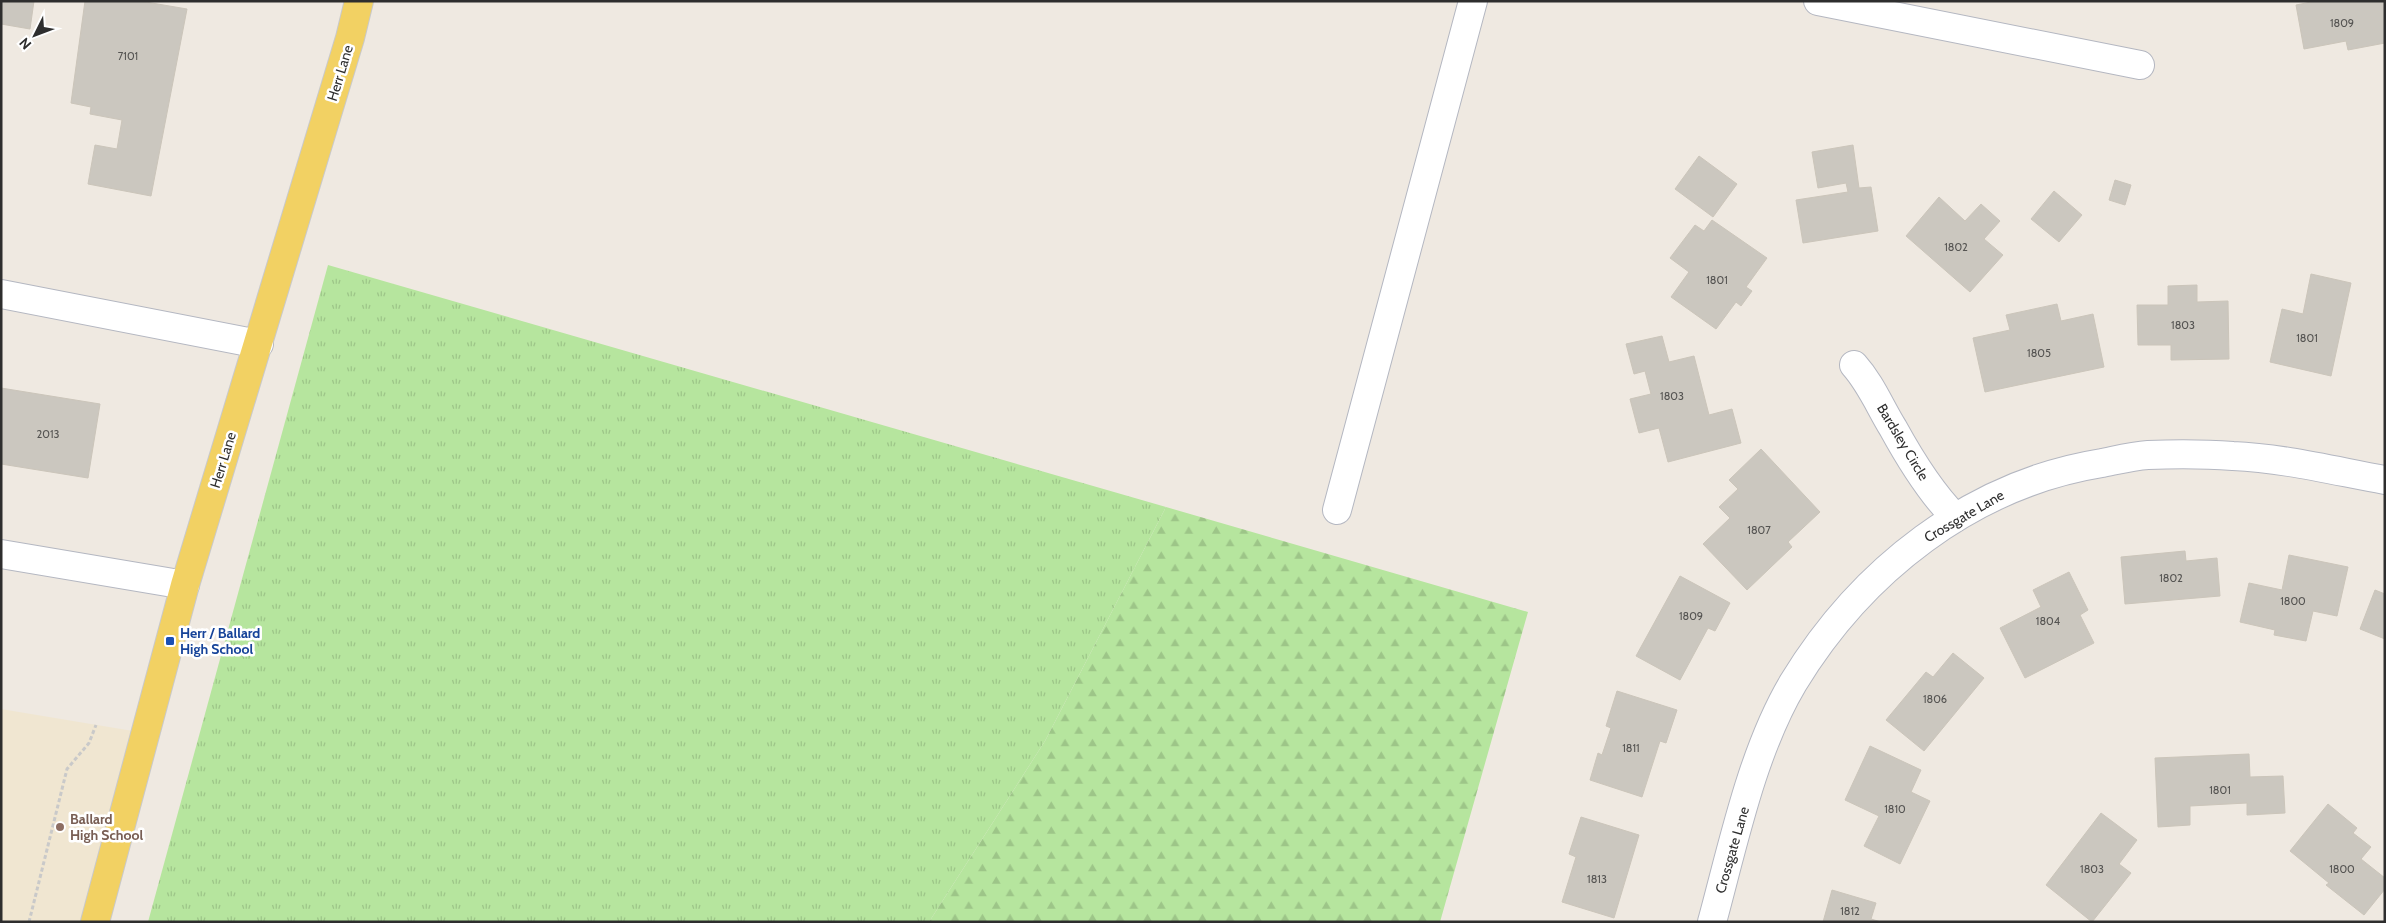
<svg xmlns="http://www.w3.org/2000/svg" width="2386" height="923" viewBox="0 0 2386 923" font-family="Cabin,sans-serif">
  <defs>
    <pattern id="grass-tufts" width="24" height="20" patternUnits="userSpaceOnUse" patternTransform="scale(1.25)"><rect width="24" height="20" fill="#b6e59e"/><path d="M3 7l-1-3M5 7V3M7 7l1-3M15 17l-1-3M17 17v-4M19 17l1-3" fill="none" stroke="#9dc588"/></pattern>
    <pattern id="forest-firs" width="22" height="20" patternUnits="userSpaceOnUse" patternTransform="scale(1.25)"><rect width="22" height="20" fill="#b6e59e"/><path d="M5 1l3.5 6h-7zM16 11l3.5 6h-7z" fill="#9dc588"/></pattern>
  </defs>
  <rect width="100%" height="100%" fill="#efe9e1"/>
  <path fill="#f0e6d1" d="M1 709 145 733 93 922H1Z"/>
  <path fill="url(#grass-tufts)" d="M328 265 1166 507 1045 741 929 922H148Z"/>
  <path fill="url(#forest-firs)" d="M1166 507 1528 612 1440 922H929L1045 741Z"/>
  <path fill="#cbc7bf" stroke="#cbc5ba" d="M1 1H34L30 29 1 24Z
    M85 1H140L187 9 151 196 88 184 95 145 117 149 122 120 90 114 91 107 71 103Z
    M2316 1H2385V43L2348 50 2346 41 2304 49 2296 5Z
    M1853 145 1859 188 1871 187 1878 231 1803 243 1796 200 1848 192 1846 183 1818 188 1812 152Z
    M1699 156 1737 184 1713 217 1675 189Z
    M2115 180 2131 185 2125 205 2109 200Z
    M2054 191 2082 215 2059 242 2031 219Z
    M1939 197 1965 221 1981 204 2000 221 1984 239 2003 255 1970 292 1906 236Z
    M1712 220 1767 258 1746 287 1752 291 1741 306 1736 302 1716 329 1671 297 1689 272 1670 258 1695 225 1704 231Z
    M2311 274 2351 283 2331 376 2270 362 2282 309 2303 314Z
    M2197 285V302L2228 301 2229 359 2171 360V345H2138L2137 305H2168V286Z
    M2057 304 2061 321 2093 314 2104 367 1985 392 1973 338 2010 330 2006 315Z
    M1662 336 1669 362 1694 356 1709 415 1732 409 1741 443 1668 462 1659 428 1639 433 1630 399 1651 394 1645 371 1634 374 1626 344Z
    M1 388 100 404 88 478 1 464Z
    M1761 449 1820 512 1788 542 1792 547 1747 590 1703 544 1730 518 1719 507 1738 489 1729 480Z
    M2185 551 2186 561 2217 558 2220 596 2125 604 2121 557Z
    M2289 555 2348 567 2337 616 2313 611 2306 641 2274 635 2275 630 2240 622 2249 583 2282 590Z
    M2069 572 2088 610 2080 615 2094 643 2025 678 2000 628 2041 607 2033 590Z
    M1680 576 1730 603 1715 631 1708 628 1680 680 1636 656Z
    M2375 590 2385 594V639L2360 629Z
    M1953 653 1984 678 1924 751 1886 720 1926 672 1933 677Z
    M1617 691 1677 710 1666 743 1660 741 1642 797 1590 780 1598 753 1602 755 1611 728 1606 726Z
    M1870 746 1921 770 1911 792 1930 801 1900 864 1864 846 1879 816 1845 800Z
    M2249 754 2250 777 2283 776 2285 813 2247 815V803L2190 806V825L2158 827 2155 758Z
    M2328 804 2357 828 2353 833 2371 847 2361 859 2385 878V889L2364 915 2326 885 2329 883 2290 851Z
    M2101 813 2137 840 2119 864 2131 873 2092 922 2046 885Z
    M1581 817 1639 835 1614 918 1562 902 1576 857 1569 854Z
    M1832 890 1876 903 1871 919 1881 922H1823Z"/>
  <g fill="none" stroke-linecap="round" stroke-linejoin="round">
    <defs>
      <path id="minor" d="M1818 1 2140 65
        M1 294 259 344
        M1854 365C1871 384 1880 407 1893 428 1910 459 1930 492 1955 517
        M1337 510 1473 1
        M1 554 185 585
        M1712 922C1733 845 1752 752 1793 683 1861 571 1971 484 2102 463 2117 460 2133 456 2148 455 2176 454 2205 454 2233 456 2283 458 2335 471 2385 480"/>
      <path id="major" d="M95 922 185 585 350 38 359 1"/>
    </defs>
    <use href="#minor" stroke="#b4b7c1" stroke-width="30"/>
    <use href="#major" stroke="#c9c9c9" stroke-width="30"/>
    <path stroke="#c9c9c9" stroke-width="3" stroke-dasharray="4 2.5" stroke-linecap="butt" d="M29 922 67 769 89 743 96 725"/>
    <use href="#minor" stroke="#fff" stroke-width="28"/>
    <use href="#major" stroke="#f2d163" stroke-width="28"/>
  </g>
  <rect fill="#1a4fb4" stroke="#fff" stroke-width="2" x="165" y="636" width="10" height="10" rx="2.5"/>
  <circle fill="#8d6e63" stroke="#fff" stroke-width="2" cx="60" cy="827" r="5"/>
  <g text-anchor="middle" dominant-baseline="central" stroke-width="5" stroke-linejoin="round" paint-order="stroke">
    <g font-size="11" fill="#555452">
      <text x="2342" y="23">1809</text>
      <text x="128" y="56">7101</text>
      <text x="1956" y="247">1802</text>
      <text x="1717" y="280">1801</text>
      <text x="2183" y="325">1803</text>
      <text x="2307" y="338">1801</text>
      <text x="2039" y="353">1805</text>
      <text x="1672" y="396">1803</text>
      <text x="48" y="434">2013</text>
      <text x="1759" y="530">1807</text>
      <text x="2171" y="578">1802</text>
      <text x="2293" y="601">1800</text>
      <text x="1691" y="616">1809</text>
      <text x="2048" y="621">1804</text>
      <text x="1935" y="699">1806</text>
      <text x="1631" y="748">1811</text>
      <text x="2220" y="790">1801</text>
      <text x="1895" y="809">1810</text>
      <text x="2092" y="869">1803</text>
      <text x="2342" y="869">1800</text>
      <text x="1597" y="879">1813</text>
      <text x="1850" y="911">1812</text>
    </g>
    <g font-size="14" fill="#2e2e2e" stroke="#fff">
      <text transform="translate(340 73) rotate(-73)">Herr Lane</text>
      <text transform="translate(1903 442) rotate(59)">Bardsley Circle</text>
      <text transform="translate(223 460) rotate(-73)">Herr Lane</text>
      <text transform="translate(1964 516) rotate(-30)">Crossgate Lane</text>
      <text transform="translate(1732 850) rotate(-74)">Crossgate Lane</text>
    </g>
    <g font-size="14" font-weight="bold" fill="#164399" stroke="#fff" text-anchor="start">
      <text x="180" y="633">Herr / Ballard<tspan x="180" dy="16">High School</tspan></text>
    </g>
    <g font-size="14" font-weight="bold" fill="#785e54" stroke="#fff" text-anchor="start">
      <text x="70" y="819">Ballard<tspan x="70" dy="16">High School</tspan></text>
    </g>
  </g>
  <rect width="2386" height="923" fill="none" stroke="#2e2e2e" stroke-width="5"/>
  <g transform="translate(35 35) rotate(228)" stroke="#ffffff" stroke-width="4" paint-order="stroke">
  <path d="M0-4L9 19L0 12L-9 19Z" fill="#2e2e2e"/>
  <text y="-8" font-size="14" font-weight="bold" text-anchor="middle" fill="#2e2e2e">N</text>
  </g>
</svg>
